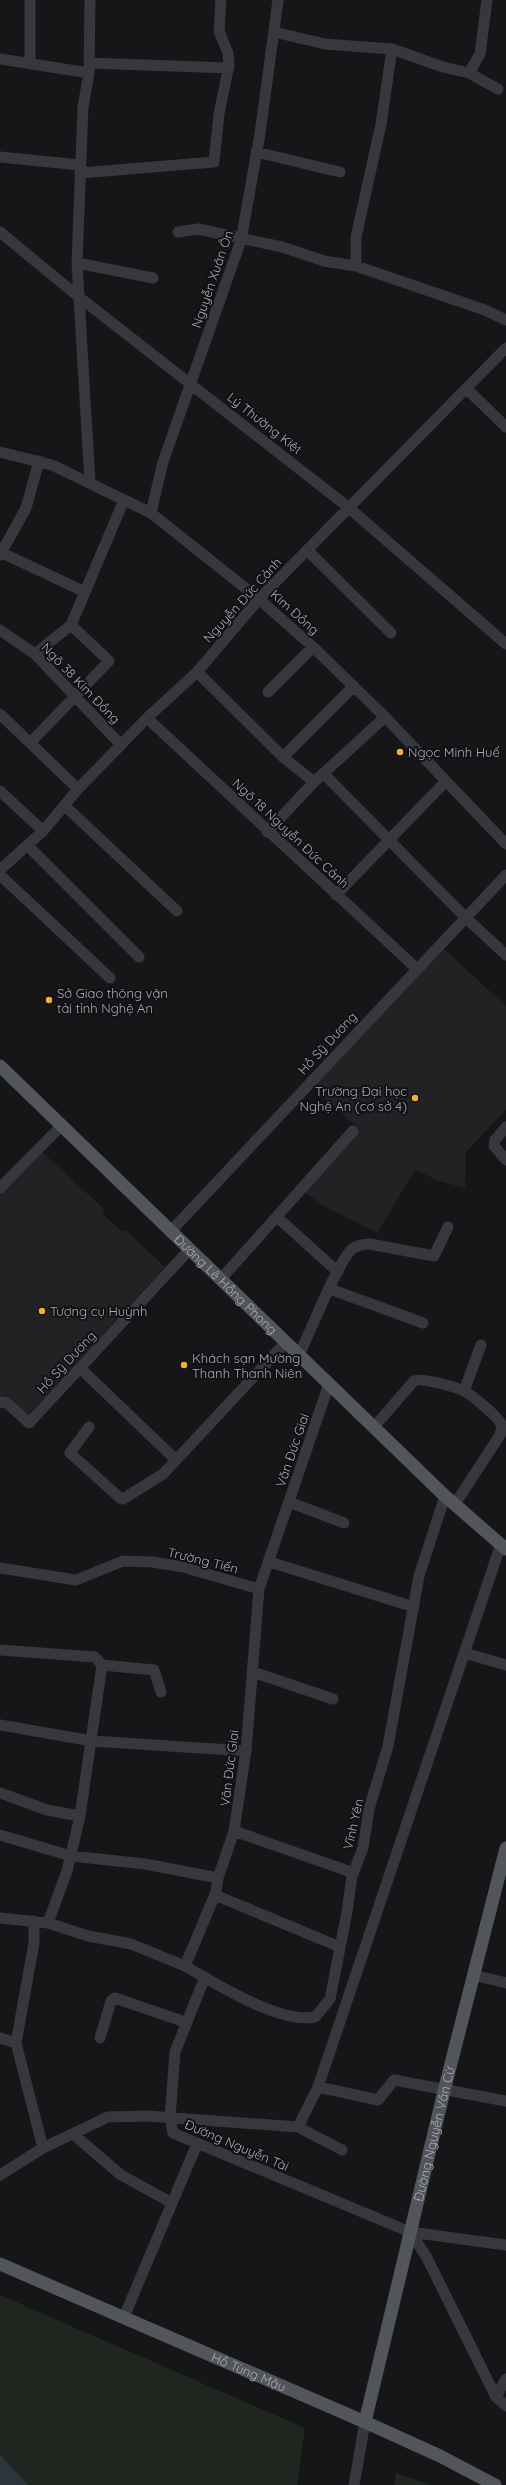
<svg xmlns="http://www.w3.org/2000/svg" width="506" height="2485" viewBox="0 0 506 2485" font-family="Quicksand,sans-serif">
  <rect width="100%" height="100%" fill="#161618"/>
  <path fill="#222225" d="M442 947 506 1006V1110L466 1152 465 1188 439 1181 415 1170 377 1233 320 1204 305 1192 359 1129 311 1086Z
    M41 1151 103 1208 104 1215 121 1231H127L165 1267 26 1417 4 1397H0V1195Z"/>
  <path fill="#1e261f" d="M0 2295 305 2428 297 2485H0Z
    M396 2473 431 2485H394Z"/>
  <path fill="#2c353c" d="M0 2456H1L28 2485H0Z"/>
  <g fill="none" stroke-linecap="round" stroke-linejoin="round">
    <path stroke="#37383d" stroke-width="11" d="M30 0V64
      M90 0 89 73 83 107 77 263 90 483
      M274 32 325 44 392 49 443 67 469 73 498 89
      M0 59 89 73
      M89 63 229 68
      M469 73 480 54 487 0
      M256 152 340 172
      M0 157 80 165
      M80 173 214 162 219 114 229 65 228 53 219 31 221 0
      M0 232 79 297 348 507 506 644
      M178 232 198 229 282 247 324 261 356 266 485 310 506 320
      M77 263 153 278
      M356 266V237L381 124 392 49
      M466 388 506 427
      M0 452 52 465 151 513 259 599 313 647 385 717 506 844
      M151 513 163 462 241 240 260 134 278 0
      M307 550 391 633
      M0 552 85 592
      M0 555 26 508 39 461
      M0 630 35 654 121 745
      M35 654 71 625 124 500
      M197 672 283 757 314 782
      M268 692 313 647
      M0 714 78 789
      M147 718 416 968
      M30 743 109 661 71 625
      M283 757 354 686
      M324 774 465 917 506 955
      M0 791 43 831
      M65 806 177 911
      M267 832 314 782 385 717
      M28 846 139 957
      M0 870 43 831 78 789 147 718 197 672 259 599 506 348
      M0 875 110 978
      M336 895 446 781
      M506 1127 495 1140 494 1146 506 1160
      M0 1188 61 1126
      M277 1217 338 1272
      M170 1232 506 875
      M220 1280 353 1131
      M330 1289 423 1323
      M299 1355C310 1333 337 1263 352 1249 357 1245 364 1244 370 1244L434 1256 448 1227
      M80 1368 176 1460
      M464 1391 481 1345
      M0 1402 7 1403 29 1423 189 1250
      M89 1427 70 1453 120 1498 123 1499 163 1474 286 1342
      M374 1427 414 1381C421 1377 455 1387 464 1391 473 1396 499 1417 502 1426L500 1435 455 1504
      M289 1502 344 1523
      M270 1562 414 1607
      M0 1568 76 1580 123 1561 152 1562 183 1567 259 1589
      M0 1650 95 1657 102 1665 80 1816 67 1871 48 1923
      M464 1653 506 1665
      M102 1665 154 1670 161 1692
      M253 1672 333 1699
      M0 1725 92 1741 246 1751
      M0 1793 47 1810 80 1816
      M234 1831 354 1873
      M0 1835 71 1856 145 1864 218 1878
      M215 1895 340 1947
      M0 1918 48 1923 88 1936 131 1944 185 1966 216 1892 218 1878 234 1831 246 1751 259 1589 329 1384
      M34 1921V1943L16 2043 43 2148
      M185 1966C217 1984 279 2024 315 2017L330 1999 347 1912 352 1876 363 1848 369 1809 388 1746 419 1576 445 1496
      M473 1975 506 1983
      M205 1977 175 2052 170 2117 173 2133 410 2232 506 2245
      M0 2038 16 2043
      M100 2038 111 2001 115 1998 185 2022
      M318 2087 378 2100 394 2080 506 2101
      M298 2127 342 2150
      M73 2134 121 2175 172 2203
      M0 2175 43 2148 108 2117 148 2116 298 2127 318 2087 501 1544
      M410 2232 426 2256 496 2397 506 2406
      M124 2317 197 2144
      M496 2397 506 2379
      M354 2485 365 2422"/>
    <g stroke="#53555c" stroke-width="13">
      <path id="s1" d="M0 1066 445 1496 506 1549"/>
      <path id="s2" d="M0 2264 365 2422 440 2456 495 2485"/>
      <path id="s3" d="M365 2422 444 2091 506 1848"/>
    </g>
  </g>
  <g fill="#f2b134" stroke="#111113" stroke-width="1.5">
    <circle cx="400" cy="752" r="4"/>
    <circle cx="49" cy="1000" r="4"/>
    <circle cx="415" cy="1098" r="4"/>
    <circle cx="42" cy="1311" r="4"/>
    <circle cx="184" cy="1365" r="4"/>
  </g>
  <g text-anchor="middle" dominant-baseline="central" stroke-width="4" stroke-linejoin="round" paint-order="stroke">
    <g font-size="13" fill="#a8adb8" stroke="#111113">
      <text transform="translate(212 279) rotate(-71)">Nguyễn Xuân Ôn</text>
      <text transform="translate(265 423) rotate(38)">Lý Thường Kiệt</text>
      <text transform="translate(242 600) rotate(-48)">Nguyễn Đức Cảnh</text>
      <text transform="translate(295 612) rotate(42)">Kim Đồng</text>
      <text transform="translate(81 683) rotate(46)">Ngõ 38 Kim Đồng</text>
      <text transform="translate(291 833) rotate(43)">Ngõ 18 Nguyễn Đức Cảnh</text>
      <text transform="translate(327 1043) rotate(-47)">Hồ Sỹ Dương</text>
      <text stroke="none"><textPath href="#s1" startOffset="314">Đường Lê Hồng Phong</textPath></text>
      <text transform="translate(66 1362) rotate(-47)">Hồ Sỹ Dương</text>
      <text transform="translate(292 1450) rotate(-71)">Văn Đức Giai</text>
      <text transform="translate(203 1560) rotate(14)">Trường Tiến</text>
      <text transform="translate(229 1768) rotate(-83)">Văn Đức Giai</text>
      <text transform="translate(353 1824) rotate(-77)">Vĩnh Yên</text>
      <text stroke="none"><textPath href="#s3" startOffset="296">Đường Nguyễn Văn Cừ</textPath></text>
      <text transform="translate(237 2145) rotate(23)">Đường Nguyễn Tài</text>
      <text stroke="none"><textPath href="#s2" startOffset="271">Hồ Tùng Mậu</textPath></text>
    </g>
    <g font-size="13" fill="#a8adb8" stroke="#111113" text-anchor="start">
      <text x="408" y="752">Ngọc Minh Huế</text>
      <text x="57" y="993">Sở Giao thông vận<tspan x="57" dy="15">tải tỉnh Nghệ An</tspan></text>
      <text x="407" y="1091" text-anchor="end">Trường Đại học<tspan x="407" dy="15">Nghệ An (cơ sở 4)</tspan></text>
      <text x="50" y="1311">Tượng cụ Huỳnh</text>
      <text x="192" y="1358">Khách sạn Mường<tspan x="192" dy="15">Thanh Thanh Niên</tspan></text>
    </g>
  </g>
</svg>
